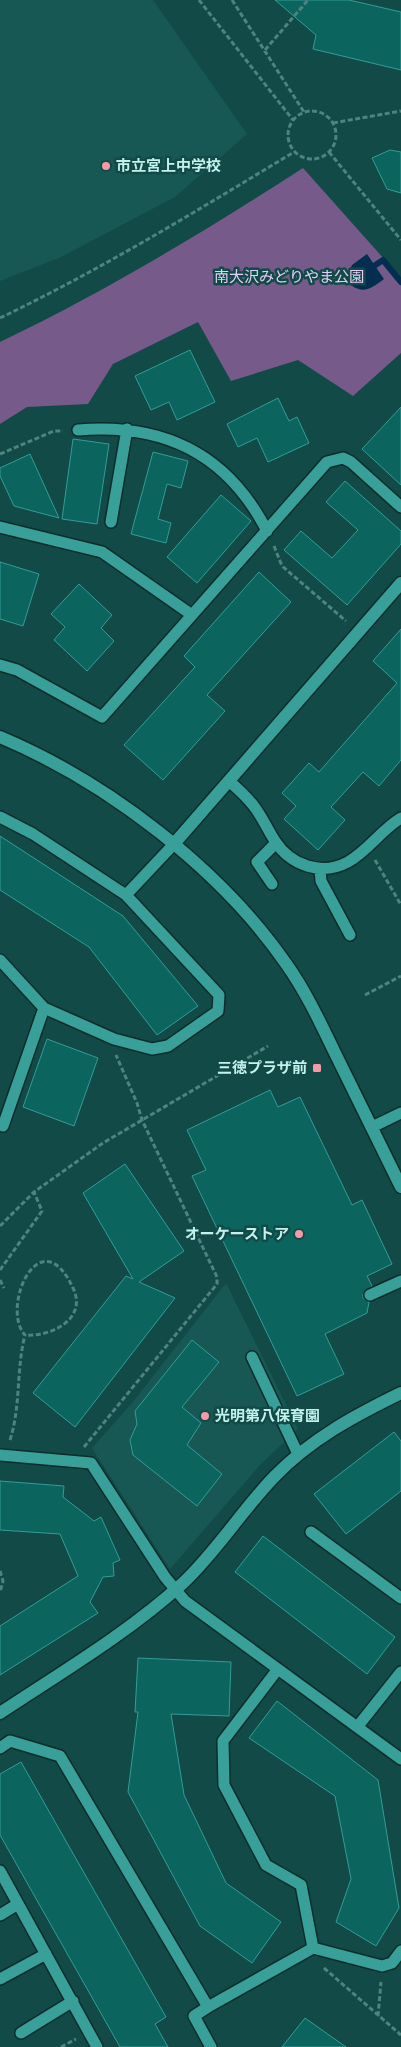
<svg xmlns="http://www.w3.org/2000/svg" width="401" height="2047" viewBox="0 0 401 2047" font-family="Karla,'Noto Sans JP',sans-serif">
  <rect width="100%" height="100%" fill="#124a47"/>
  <path fill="#185854" d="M0 0H153L247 134 175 197 61 257 0 281Z
    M226 1283 298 1429 260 1465 170 1569 92 1448 132 1403Z"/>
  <path fill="#755a8a" d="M303 168 401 278V353L353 396 298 360 231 381 198 322 113 364 88 404 27 407 0 424V342C105 292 205 231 303 168Z"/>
  <path fill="#032e50" d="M367 254 384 279C373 287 364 295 351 285L348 274 352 265Z"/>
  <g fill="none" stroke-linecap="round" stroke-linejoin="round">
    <path stroke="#032e50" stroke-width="6" d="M374 266 383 260 401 282"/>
  </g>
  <path fill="#0c645f" stroke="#349c96" d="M275 0H349L401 12V70L313 49 316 35Z
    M390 150 401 152V193L387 189 372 158Z
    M190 350 215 402 177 420 169 402 151 410 135 376Z
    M278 398 289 421 297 417 309 443 268 462 257 438 238 447 227 424Z
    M401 407V485L362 449Z
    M73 439 109 444 97 524 62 519Z
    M153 452 188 461 181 488 167 484 158 519 171 523 166 543 131 534Z
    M30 454 59 518 14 506 0 476V468Z
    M345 481 401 531V544L347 605 284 550 301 531 332 558 358 530 326 502Z
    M221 495 251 521 197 583 167 557Z
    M0 562 39 574 23 626 0 619Z
    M259 572 291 602 207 695 225 711 163 780 124 745 195 667 184 656Z
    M79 584 112 615 101 628 114 641 87 671 54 640 65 627 51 614Z
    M401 629V760L379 786 363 772 331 807 345 820 318 850 284 819 296 806 282 793 309 763 319 772 397 683 373 661Z
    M0 836 123 916 198 1006 157 1035 89 947 0 890Z
    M47 1039 98 1058 74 1126 23 1107Z
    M270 1090 278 1107 300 1097 352 1205 362 1200 392 1264 367 1276 372 1286 363 1294V1298L369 1302 367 1313 325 1334 344 1374 297 1396 192 1176 206 1170 187 1130Z
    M125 1164 184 1251 139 1282 175 1298 75 1427 33 1393 126 1276 133 1279 83 1193Z
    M192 1340 219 1362 182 1407 201 1423 187 1445 222 1474 197 1506 133 1455 130 1440 137 1424 135 1411Z
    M394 1432 401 1441V1491L346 1534 314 1494Z
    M0 1481 64 1486 63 1497 94 1521 101 1517 120 1560 113 1563 114 1576 103 1577 90 1602 98 1613 0 1675V1626L78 1576 60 1534 0 1530Z
    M263 1536 395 1637 367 1674 235 1572Z
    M138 1658 231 1662 229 1716 171 1714 184 1795 226 1883 281 1922 252 1963 200 1926 128 1792 138 1712H135Z
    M277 1701 378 1780 399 1908 376 1946 336 1922 351 1879 335 1796 249 1738Z
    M21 1762 166 2017 155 2024 168 2047H120L0 1835V1774Z
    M305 2018 346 2047H282Z"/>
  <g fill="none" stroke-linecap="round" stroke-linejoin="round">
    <defs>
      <path id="service" d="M78 430C163 423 227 453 267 531
        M111 522 127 429
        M0 527 102 552 192 615
        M0 665 17 670 102 717 327 462 343 458 351 462 401 507
        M229 781C237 788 246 796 253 805 262 816 267 829 275 841 291 866 322 876 348 862 369 850 381 830 401 818
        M0 817 33 834 126 895 219 995 218 1011 168 1046 152 1049 114 1039 44 1008 0 960
        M320 869 321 881 350 935
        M272 884 257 862 276 843
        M126 895 173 845
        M0 1125 3 1126 44 1008
        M372 1127 401 1113
        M370 1295 401 1281
        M252 1357 298 1454
        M0 1455 91 1463 165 1577 185 1601 401 1759
        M311 1532 401 1598
        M278 1669 223 1741 224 1785 266 1865 301 1885 313 1948
        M358 1726 401 1672
        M0 1748 10 1741 60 1756 208 2007 194 2016 211 2047
        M0 1871 97 2047
        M0 1915 18 1904
        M0 1979 46 1954
        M208 2007 313 1948 382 1966 392 1963 401 1951
        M21 2033 73 2001"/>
      <path id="tertiary" d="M0 737C107 782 221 869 287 965 306 992 320 1022 334 1051 357 1097 379 1142 401 1187
        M173 845 401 583
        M0 1713C62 1672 128 1633 183 1583 217 1551 242 1510 275 1476 311 1439 354 1416 401 1393"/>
    </defs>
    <use href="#service" stroke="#0d2d2b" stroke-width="14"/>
    <use href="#tertiary" stroke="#0d2d2b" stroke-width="15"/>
    <path stroke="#4e837f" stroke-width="3" stroke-dasharray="5 2.5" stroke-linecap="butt" d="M199 0 293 120
      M232 0 304 112
      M265 50 308 0
      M288 135a24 24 0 1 1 48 0a24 24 0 1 1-48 0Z
      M333 123 401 111
      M329 152 401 240
      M0 318C102 269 198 210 294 152
      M0 454 54 431H63
      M274 546 282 566 346 621
      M375 860 401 905
      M365 995 401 976
      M0 1226 34 1192 103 1143 268 1046
      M0 1270 42 1211 34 1192
      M0 1280 4 1288
      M10 1440C21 1406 16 1370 25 1335 0 1308 40 1217 73 1288 88 1319 51 1337 25 1335
      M84 1447 217 1284V1277L142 1120 137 1103 116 1055
      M0 1571 3 1581 0 1592
      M324 1968 401 2035
      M378 2016 381 1982
      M61 2047 76 2039"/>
    <use href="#service" stroke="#389f99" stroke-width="11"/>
    <use href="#tertiary" stroke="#389f99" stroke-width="12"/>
  </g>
  <g fill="#f39aa9" stroke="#124a47" stroke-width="2">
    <circle cx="106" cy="166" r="5"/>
    <rect x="312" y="1063" width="10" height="10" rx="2.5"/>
    <circle cx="299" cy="1234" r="5"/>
    <circle cx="205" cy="1416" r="5"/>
  </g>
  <g text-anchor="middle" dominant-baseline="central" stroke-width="5" stroke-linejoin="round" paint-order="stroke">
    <g font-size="15" font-weight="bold" fill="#c3f1ec" stroke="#124a47" text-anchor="start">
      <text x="116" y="166">市立宮上中学校</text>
      <text x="307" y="1068" text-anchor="end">三徳プラザ前</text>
      <text x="289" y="1234" text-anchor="end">オーケーストア</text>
      <text x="215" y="1416">光明第八保育園</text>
    </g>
    <g font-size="15" fill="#e4cef9" stroke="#124a47">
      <text x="289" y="277">南大沢みどりやま公園</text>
    </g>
  </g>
</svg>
